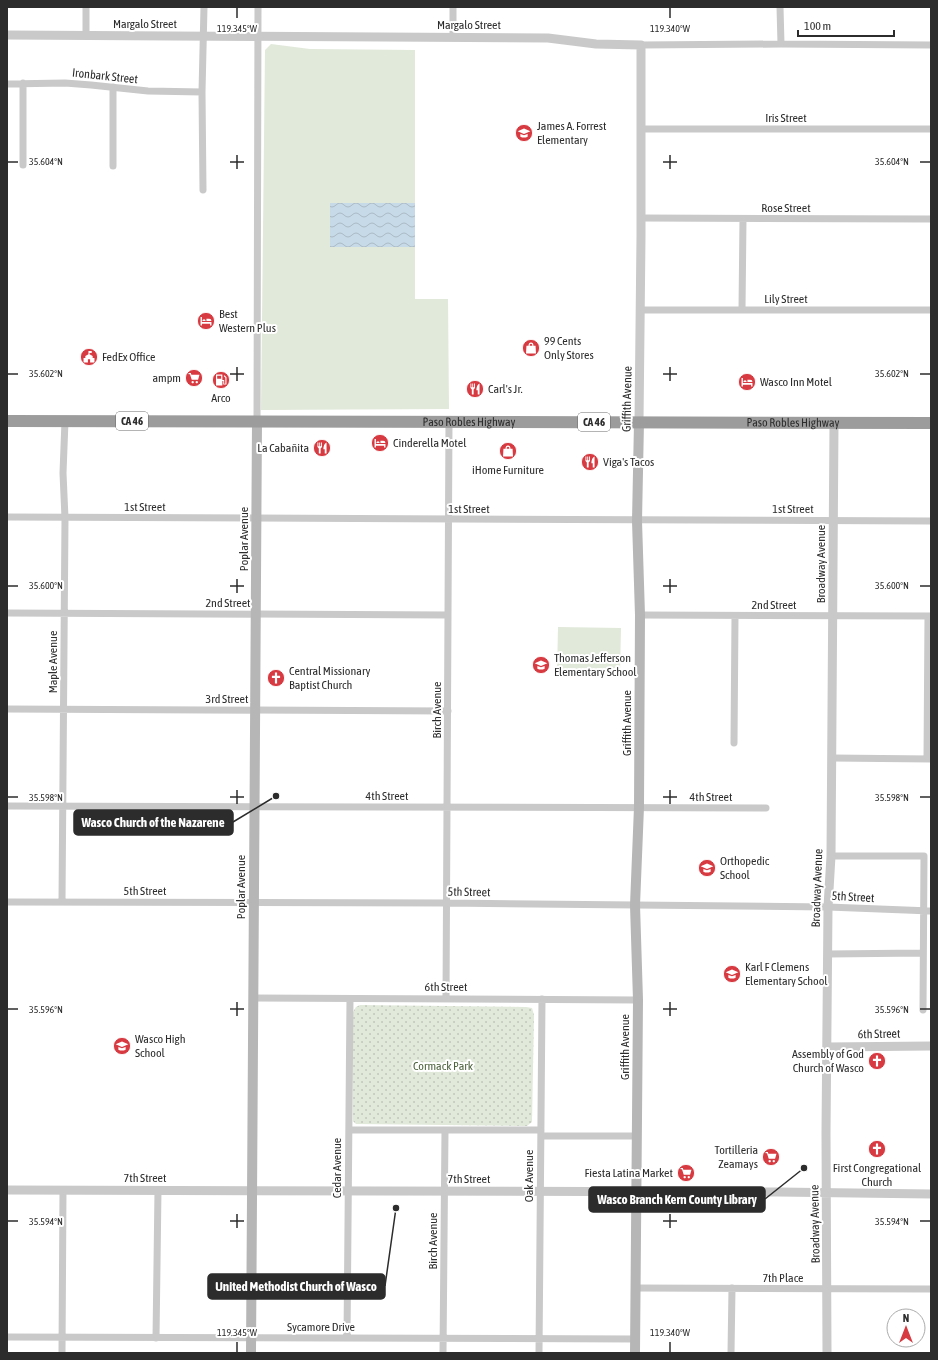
<svg xmlns="http://www.w3.org/2000/svg" width="938" height="1360" viewBox="0 0 938 1360" font-family="'Asap Condensed',sans-serif">
  <defs>
    <pattern id="park-dots" width="8" height="8" patternUnits="userSpaceOnUse"><rect width="8" height="8" fill="#e1e9da"/><path d="M2 2h.1M6 6h.1" fill="none" stroke="#c1c8bb" stroke-width="1.8" stroke-linecap="round"/></pattern>
    <pattern id="water-waves" width="16" height="10" patternUnits="userSpaceOnUse"><rect width="16" height="10" fill="#c7dae7"/><path d="M0 5q4-4 8 0t8 0" fill="none" stroke="#abbbc6"/></pattern>
  </defs>
  <rect width="100%" height="100%" fill="#fff"/>
  <path fill="#e1e9da" d="M271 44 310 49 415 50V203H330V247H415V299H448L449 409 261 410 265 50Z
    M558 627 621 628 620 673H557Z"/>
  <path fill="url(#park-dots)" d="M360 1005 526 1007 532 1008 534 1015 532 1122 527 1126 356 1124 353 1121V1012L356 1007Z"/>
  <path fill="url(#water-waves)" d="M330 203H415V247H330Z"/>
  <g fill="none" stroke-linecap="round" stroke-linejoin="round">
    <path stroke="#c9c9c9" stroke-width="7" d="M453 7V37
      M780 7 781 44
      M86 36V7
      M641 45 781 44 931 45
      M7 84 65 83 91 85 148 91 202 92
      M641 129H931
      M23 165V83
      M113 166V87
      M203 190 202 92 204 7
      M641 218 931 219
      M641 310H931
      M742 310 743 219
      M257 422 258 7
      M7 517 931 521
      M7 613 448 615
      M640 615 931 616
      M7 709 448 711
      M734 743 735 616
      M832 758 931 759
      M927 758 928 616
      M7 806 766 808
      M831 856H924L923 1010
      M7 902 446 903 828 907 931 911
      M62 902 65 518 63 473 65 421
      M828 954 923 953
      M253 998 638 1000
      M446 999 449 422
      M349 1130H541
      M541 1136H637
      M636 1288 931 1289
      M7 1337 635 1339
      M156 1338 158 1190
      M347 1338 350 999
      M62 1353 63 1190
      M443 1353 445 1130
      M539 1353 542 999
      M731 1353 732 1288"/>
    <path stroke="#c9c9c9" stroke-width="9" d="M7 35 548 38 596 44 641 45V236L639 422
      M827 1047 931 1046
      M7 1190 778 1192 931 1194
      M827 1353 826 1133 828 907 831 856 834 423"/>
    <path stroke="#b6b6b6" stroke-width="10" d="M251 1353 257 422
      M635 1353 638 1000 635 905 639 807 640 615 637 521 639 422"/>
    <path stroke="#9c9c9c" stroke-width="12" id="s1" d="M7 421 931 423"/>
  </g>
  <path fill="none" stroke="#2c2c2c" stroke-width="1.5" d="M237 8V18M670 8V18M237 155V169M670 155V169M8 162H18M230 162H244M663 162H677M920 162H930M237 367V381M670 367V381M8 374H18M230 374H244M663 374H677M920 374H930M237 579V593M670 579V593M8 586H18M230 586H244M663 586H677M920 586H930M237 790V804M670 790V804M8 797H18M230 797H244M663 797H677M920 797H930M237 1002V1016M670 1002V1016M8 1009H18M230 1009H244M663 1009H677M920 1009H930M237 1214V1228M670 1214V1228M8 1221H18M230 1221H244M663 1221H677M920 1221H930M237 1342V1352M670 1342V1352"/>
  <defs>
    <symbol id="school-disc" viewBox="-11 -11 22 22"><circle r="9.5" fill="#d73a40" stroke="#fff"/><path d="M0-5L7-2L0 1L-7-2ZM-4 1L0 2.5L4 1V4Q0 6-4 4Z" fill="#fff"/></symbol>
    <symbol id="hotel-disc" viewBox="-11 -11 22 22"><circle r="9.5" fill="#d73a40" stroke="#fff"/><path d="M-6-4.5h1.5V1H6V5H4.5V3h-9V5H-6ZM-4 0a1.8 1.8 0 1 1 3.6 0ZM.5 0V-2.5h3Q6-2.5 6 0Z" fill="#fff"/></symbol>
    <symbol id="shop-disc" viewBox="-11 -11 22 22"><circle r="9.5" fill="#d73a40" stroke="#fff"/><path d="M-5-2.5h2.3a2.7 3.5 0 0 1 5.4 0H5L5.5 6h-11ZM-1.5-2.5h3a1.5 2.3 0 0 0-3 0Z" fill="#fff"/></symbol>
    <symbol id="civic-disc" viewBox="-11 -11 22 22"><circle r="9.5" fill="#d73a40" stroke="#fff"/><path d="M-.6-6.5H3V-4.5H.6V-3L4-1V1h2V6H-6V1h2V-1L-.6-3ZM-1.2 2.5V6h2.4V2.5Z" fill="#fff"/></symbol>
    <symbol id="supermarket-disc" viewBox="-11 -11 22 22"><circle r="9.5" fill="#d73a40" stroke="#fff"/><path d="M-6-5.5h2.5l.6 2H6L4.5 2H-2.5L-4.4-4H-6ZM-1.5 3.2a1.3 1.3 0 1 0 .1 0ZM3 3.2a1.3 1.3 0 1 0 .1 0Z" fill="#fff"/></symbol>
    <symbol id="fuel-disc" viewBox="-11 -11 22 22"><circle r="9.5" fill="#d73a40" stroke="#fff"/><path d="M-5.5-6h7V0h2V4h1.3V-2.5L3-4.5l.8-.8L6-3V5H2.5V1h-1V6h-7ZM-4.2-4.7v3.2H.2V-4.7Z" fill="#fff"/></symbol>
    <symbol id="restaurant-disc" viewBox="-11 -11 22 22"><circle r="9.5" fill="#d73a40" stroke="#fff"/><path d="M-5-6h1v4h1v-4h1v4h1v-4h1v5L-1.5 .5V6h-2V.5L-5-1ZM5-6V6H3V1.5H1.5Q1.5-4 5-6Z" fill="#fff"/></symbol>
    <symbol id="church-disc" viewBox="-11 -11 22 22"><circle r="9.5" fill="#d73a40" stroke="#fff"/><path d="M-1.2-6h2.4v3.5h3.3v2.4h-3.3V6h-2.4V-.1h-3.3v-2.4h3.3Z" fill="#fff"/></symbol>
  </defs>
  <g fill-rule="evenodd">
    <use href="#school-disc" x="514" y="123" width="20" height="20"/>
    <use href="#hotel-disc" x="196" y="311" width="20" height="20"/>
    <use href="#shop-disc" x="521" y="338" width="20" height="20"/>
    <use href="#civic-disc" x="79" y="347" width="20" height="20"/>
    <use href="#supermarket-disc" x="184" y="368" width="20" height="20"/>
    <use href="#fuel-disc" x="211" y="370" width="20" height="20"/>
    <use href="#hotel-disc" x="737" y="372" width="20" height="20"/>
    <use href="#restaurant-disc" x="465" y="379" width="20" height="20"/>
    <use href="#hotel-disc" x="370" y="433" width="20" height="20"/>
    <use href="#restaurant-disc" x="312" y="438" width="20" height="20"/>
    <use href="#shop-disc" x="498" y="441" width="20" height="20"/>
    <use href="#restaurant-disc" x="580" y="452" width="20" height="20"/>
    <use href="#school-disc" x="531" y="655" width="20" height="20"/>
    <use href="#church-disc" x="266" y="668" width="20" height="20"/>
    <use href="#school-disc" x="697" y="858" width="20" height="20"/>
    <use href="#school-disc" x="722" y="964" width="20" height="20"/>
    <use href="#school-disc" x="112" y="1036" width="20" height="20"/>
    <use href="#church-disc" x="867" y="1051" width="20" height="20"/>
    <use href="#church-disc" x="867" y="1139" width="20" height="20"/>
    <use href="#supermarket-disc" x="761" y="1147" width="20" height="20"/>
    <use href="#supermarket-disc" x="676" y="1163" width="20" height="20"/>
  </g>
  <g text-anchor="middle" dominant-baseline="central" stroke-width="4" stroke-linejoin="round" paint-order="stroke">
    <g fill="#fff" stroke="#6b6b6b" stroke-width="1">
      <rect x="116" y="412" width="32" height="18" rx="3"/>
      <rect x="578" y="413" width="32" height="18" rx="3"/>
    </g>
    <g font-size="11" font-weight="bold" fill="#2c2c2c">
      <text x="132" y="421">CA 46</text>
      <text x="594" y="422">CA 46</text>
    </g>
    <g font-size="12" fill="#2c2c2c" stroke="#fff">
      <text x="145" y="24">Margalo Street</text>
      <text x="469" y="25">Margalo Street</text>
      <text transform="translate(105 76) rotate(6)">Ironbark Street</text>
      <text x="786" y="118">Iris Street</text>
      <text x="786" y="208">Rose Street</text>
      <text x="786" y="299">Lily Street</text>
      <text transform="translate(627 399) rotate(-89)">Griffith Avenue</text>
      <text stroke="none"><textPath href="#s1" startOffset="462">Paso Robles Highway</textPath></text>
      <text stroke="none"><textPath href="#s1" startOffset="786">Paso Robles Highway</textPath></text>
      <text x="145" y="507">1st Street</text>
      <text x="469" y="509">1st Street</text>
      <text x="793" y="509">1st Street</text>
      <text transform="translate(244 539) rotate(-90)">Poplar Avenue</text>
      <text transform="translate(821 564) rotate(-90)">Broadway Avenue</text>
      <text x="228" y="603">2nd Street</text>
      <text x="774" y="605">2nd Street</text>
      <text transform="translate(53 662) rotate(-90)">Maple Avenue</text>
      <text x="227" y="699">3rd Street</text>
      <text transform="translate(437 710) rotate(-90)">Birch Avenue</text>
      <text transform="translate(627 723) rotate(-90)">Griffith Avenue</text>
      <text x="387" y="796">4th Street</text>
      <text x="711" y="797">4th Street</text>
      <text transform="translate(241 887) rotate(-90)">Poplar Avenue</text>
      <text transform="translate(817 888) rotate(-88)">Broadway Avenue</text>
      <text x="145" y="891">5th Street</text>
      <text transform="translate(469 892) rotate(1)">5th Street</text>
      <text transform="translate(853 897) rotate(3)">5th Street</text>
      <text x="446" y="987">6th Street</text>
      <text transform="translate(879 1034) rotate(-1)">6th Street</text>
      <text transform="translate(625 1047) rotate(-90)">Griffith Avenue</text>
      <text transform="translate(337 1168) rotate(-90)">Cedar Avenue</text>
      <text transform="translate(529 1176) rotate(-90)">Oak Avenue</text>
      <text x="145" y="1178">7th Street</text>
      <text x="469" y="1179">7th Street</text>
      <text transform="translate(815 1224) rotate(-91)">Broadway Avenue</text>
      <text transform="translate(433 1241) rotate(-90)">Birch Avenue</text>
      <text x="783" y="1278">7th Place</text>
      <text x="321" y="1327">Sycamore Drive</text>
    </g>
    <g font-size="12" fill="#2c2c2c" stroke="#fff" text-anchor="start">
      <text x="537" y="126">James A. Forrest<tspan x="537" dy="14">Elementary</tspan></text>
      <text x="219" y="314">Best<tspan x="219" dy="14">Western Plus</tspan></text>
      <text x="544" y="341">99 Cents<tspan x="544" dy="14">Only Stores</tspan></text>
      <text x="102" y="357">FedEx Office</text>
      <text x="181" y="378" text-anchor="end">ampm</text>
      <text x="760" y="382">Wasco Inn Motel</text>
      <text x="488" y="389">Carl's Jr.</text>
      <text x="221" y="398" text-anchor="middle">Arco</text>
      <text x="393" y="443">Cinderella Motel</text>
      <text x="309" y="448" text-anchor="end">La Cabañita</text>
      <text x="603" y="462">Viga's Tacos</text>
      <text x="508" y="470" text-anchor="middle">iHome Furniture</text>
      <text x="554" y="658">Thomas Jefferson<tspan x="554" dy="14">Elementary School</tspan></text>
      <text x="289" y="671">Central Missionary<tspan x="289" dy="14">Baptist Church</tspan></text>
      <text x="720" y="861">Orthopedic<tspan x="720" dy="14">School</tspan></text>
      <text x="745" y="967">Karl F Clemens<tspan x="745" dy="14">Elementary School</tspan></text>
      <text x="135" y="1039">Wasco High<tspan x="135" dy="14">School</tspan></text>
      <text x="864" y="1054" text-anchor="end">Assembly of God<tspan x="864" dy="14">Church of Wasco</tspan></text>
      <text x="758" y="1150" text-anchor="end">Tortilleria<tspan x="758" dy="14">Zeamays</tspan></text>
      <text x="877" y="1168" text-anchor="middle">First Congregational<tspan x="877" dy="14">Church</tspan></text>
      <text x="673" y="1173" text-anchor="end">Fiesta Latina Market</text>
    </g>
    <g font-size="12" fill="#4e633d" stroke="#fff">
      <text x="443" y="1066">Cormack Park</text>
    </g>
  </g>
  <g font-size="10" text-anchor="middle" fill="#2c2c2c" stroke="#fff" stroke-width="4" stroke-linejoin="round" paint-order="stroke">
    <text x="237" y="32">119.345°W</text>
    <text x="670" y="32">119.340°W</text>
    <text x="46" y="165">35.604°N</text>
    <text x="892" y="165">35.604°N</text>
    <text x="46" y="377">35.602°N</text>
    <text x="892" y="377">35.602°N</text>
    <text x="46" y="589">35.600°N</text>
    <text x="892" y="589">35.600°N</text>
    <text x="46" y="801">35.598°N</text>
    <text x="892" y="801">35.598°N</text>
    <text x="46" y="1013">35.596°N</text>
    <text x="892" y="1013">35.596°N</text>
    <text x="46" y="1225">35.594°N</text>
    <text x="892" y="1225">35.594°N</text>
    <text x="237" y="1336">119.345°W</text>
    <text x="670" y="1336">119.340°W</text>
  </g>
  <path fill="none" stroke="#2c2c2c" stroke-width="1.5" d="M276 796L233 822M804 1168L765 1199M396 1208L385 1286"/>
  <g fill="#2c2c2c" stroke="#fff" stroke-width="1.5">
    <circle cx="276" cy="796" r="4"/>
    <circle cx="804" cy="1168" r="4"/>
    <circle cx="396" cy="1208" r="4"/>
  </g>
  <g fill="#2c2c2c" stroke="#2c2c2c" stroke-width="1.5">
    <rect x="74" y="810" width="159" height="25" rx="4"/>
    <rect x="589" y="1187" width="176" height="25" rx="4"/>
    <rect x="208" y="1274" width="177" height="25" rx="4"/>
  </g>
  <g font-size="13" text-anchor="middle" font-weight="bold" fill="#fff">
    <text x="153" y="827">Wasco Church of the Nazarene</text>
    <text x="677" y="1204">Wasco Branch Kern County Library</text>
    <text x="296" y="1291">United Methodist Church of Wasco</text>
  </g>
  <rect width="938" height="1360" fill="none" stroke="#2c2c2c" stroke-width="16"/>
  <g transform="translate(906 1328)"><circle r="19" fill="#ffffff" stroke="#ababab"/>
  <path d="M0-3L7 15L0 10L-7 15Z" fill="#d73a40"/>
  <text y="-6" font-size="11" font-weight="bold" text-anchor="middle" fill="#2c2c2c">N</text>
  </g>
  <path d="M798 30v6h96v-6" fill="none" stroke="#2c2c2c" stroke-width="2"/>
  <text x="804" y="30" font-size="12" fill="#2c2c2c" stroke="#ffffff" stroke-width="3" paint-order="stroke">100 m</text>
</svg>
